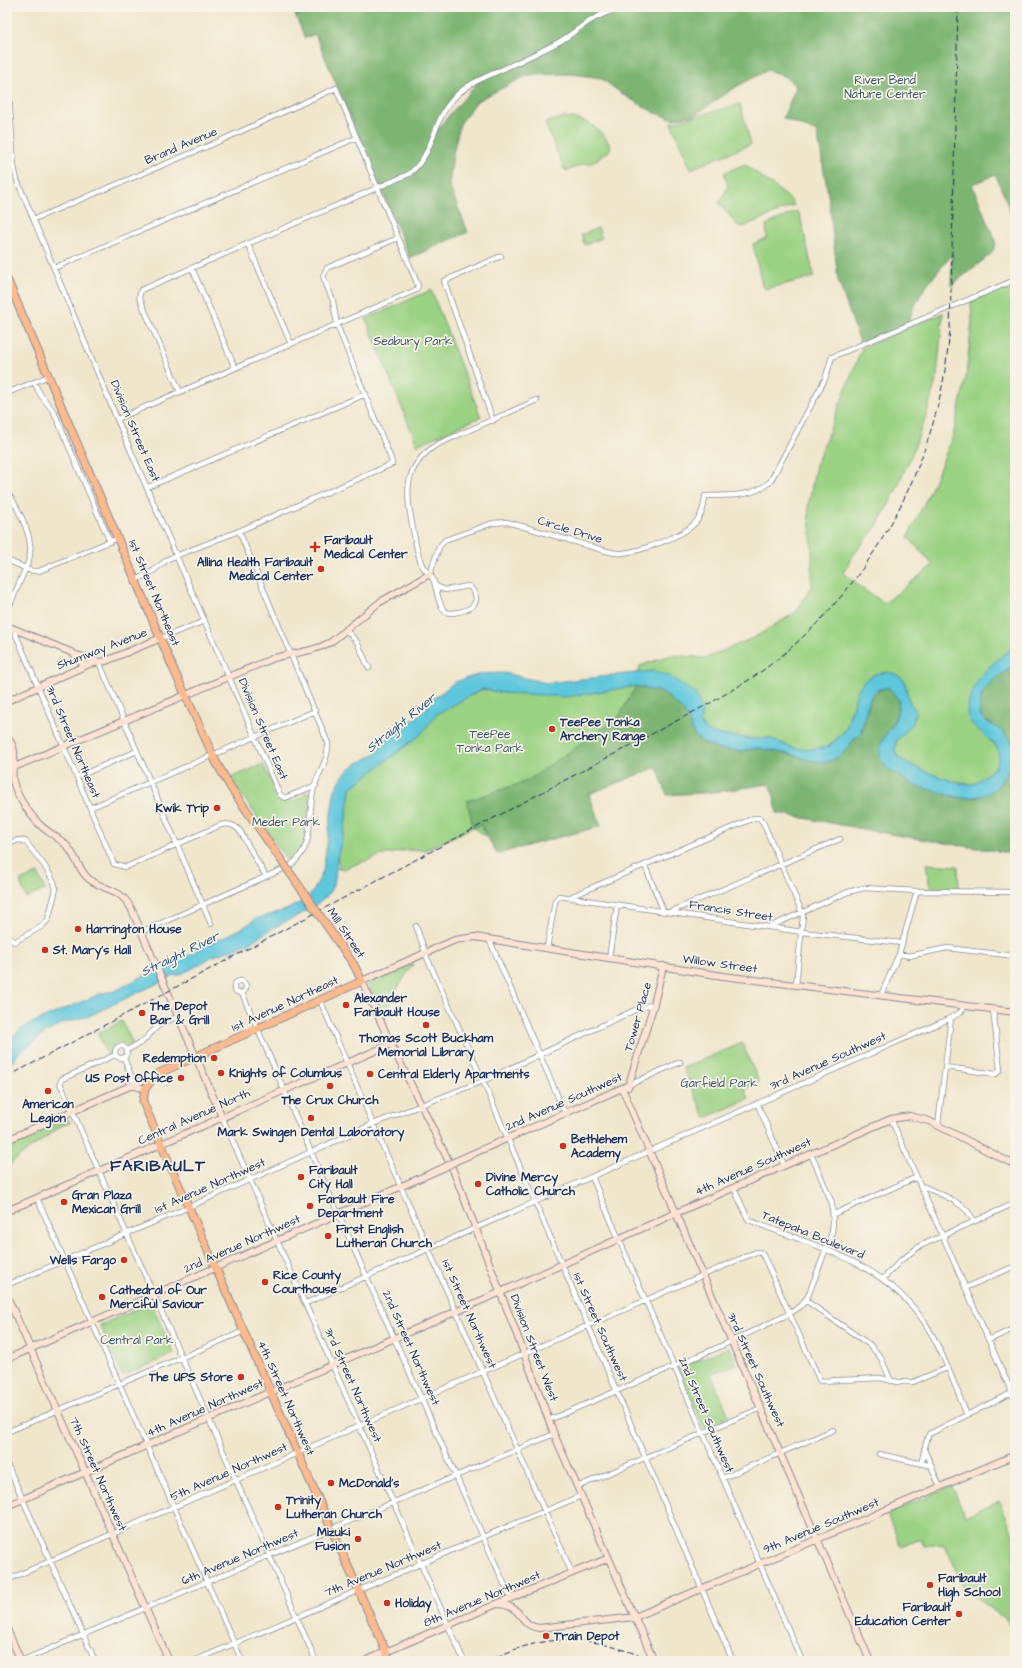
<svg xmlns="http://www.w3.org/2000/svg" width="1022" height="1668" viewBox="0 0 1022 1668" font-family="'Architects Daughter',sans-serif">
  <rect width="100%" height="100%" fill="#f7f3e8"/>
  <filter id="ink" filterUnits="userSpaceOnUse"><feTurbulence type="fractalNoise" baseFrequency=".025" numOctaves="2"/><feDisplacementMap in="SourceGraphic" scale="8" xChannelSelector="R" yChannelSelector="G"/><feConvolveMatrix kernelMatrix="1 2 1 2 8 2 1 2 1" color-interpolation-filters="sRGB"/></filter>
  <filter id="wash" filterUnits="userSpaceOnUse"><feTurbulence type="fractalNoise" baseFrequency=".012" numOctaves="4" result="noise"/><feDisplacementMap in="SourceGraphic" scale="16" xChannelSelector="R" yChannelSelector="G"/><feGaussianBlur stdDeviation="0.9" result="paint"/><feColorMatrix in="noise" values="0 0 0 0 0 0 0 0 0 0 0 0 0 0 0 0 0 1.4 0 .05"/><feComposite in="paint" operator="in"/></filter>
  <g filter="url(#wash)">
    <rect width="100%" height="100%" fill="#f0e6cc"/>
    <path fill="#9bd283" stroke="#5b8070" d="M740 104 751 144 691 169 671 123Z
      M564 117C585 118 602 128 611 147L608 152 590 164 585 163 567 171 564 169 545 123Z
      M745 164 790 199 794 205 743 227 737 225 719 203 728 186 724 173Z
      M797 211 800 215 814 277 765 289 762 285 753 244 767 238 766 225Z
      M598 228 602 238 585 245 581 235Z
      M1014 283 1015 284V645L988 668 980 731C998 745 1009 757 987 774 983 778 977 783 972 784 958 785 911 769 900 759 898 757 896 754 895 751L896 741 913 723 916 712 909 701 904 680 897 675 888 672 875 674 858 689 846 729 828 747 806 750 790 747 769 738 754 739 719 735 707 731 700 723 701 712 566 795 487 837 473 827 426 850H407L379 856 343 869H338L339 864 337 858 344 831 350 790 352 787 420 735 437 714 482 689 504 693 527 694 636 686 640 666 671 655 706 658 755 637 796 612 812 586V549L808 507 816 465 862 348 943 313 937 376 927 413 913 451 895 493 876 527 854 554 843 573 867 592 885 603 933 565 908 537 932 487 953 436 966 377 972 321 971 302Z
      M431 290 481 417 417 445 366 319Z
      M263 764 279 799 285 801 290 799 292 802 304 796V793L307 792 310 793 305 844 299 854 289 863 230 778Z
      M926 864 958 866 959 889 930 888Z
      M38 873 45 890 26 898 20 881Z
      M413 964 381 1015 368 984Z
      M122 1021 133 1044 130 1046C120 1041 113 1043 110 1054L107 1055 98 1033Z
      M742 1043 759 1082 745 1089 749 1099 705 1118 683 1068Z
      M68 1119 70 1123 61 1126 15 1160 7 1168V1146Z
      M151 1303 174 1354 123 1376 100 1325Z
      M729 1347 737 1364 711 1374 729 1416 704 1428 678 1368Z
      M952 1486 965 1516 999 1501 1015 1538V1634L1006 1620 964 1588 950 1556 944 1546 933 1544 926 1546H924L921 1539 901 1547 887 1514Z"/>
    <path fill="#7cb471" stroke="#4c7268" fill-rule="evenodd" d="M292 7H602L605 13 623 7H1015V224L996 175 972 184 996 243 992 253 951 286 952 255C934 276 914 298 908 325L861 345 838 280 828 193 817 132 783 118 796 87 786 77 768 70 736 87 695 115 674 119 655 113 622 94 601 78 573 74 528 75 477 101 460 124 453 154 449 185 468 232 410 258 315 34 305 38ZM479 81C465 99 447 115 435 134 444 107 454 95 479 81Z
      M1015 664V746L1001 730 987 722 980 716C976 684 996 681 1015 664Z
      M636 686 664 693 684 711 702 742 717 749 742 751 757 748 790 754 807 760 823 762C831 756 855 742 860 734 870 716 863 689 889 688L899 700C898 715 893 724 885 736L887 768 915 786 935 790 948 796 962 798H974L981 796 994 790 1015 760V854L901 836 777 813 774 796 769 784 715 792 667 795 657 767 589 794 601 826 497 854 481 825 473 827 467 801 527 781 618 718Z"/>
    <path fill="#5fc7dc" stroke="#3d7b9d" d="M1015 645V664C996 681 976 684 980 716L987 722 1001 730 1015 746V760L1001 781 994 790 981 796 962 798 915 786 887 768 880 758V746L885 736 893 725 898 711 899 700 889 688C884 688 878 688 874 692 867 700 863 724 860 735L855 738 842 754 831 761 823 762 807 760 790 754 757 748 742 751 717 749 702 742 694 735 688 718 684 711 664 693 636 686 565 697 527 694 504 693 482 689 437 714 420 735 352 787 350 790 344 831 337 858 335 879 331 890 325 898 313 908 275 927 246 945 211 957 199 965 177 976 175 975 89 1016 63 1023 45 1033 18 1054 7 1068V1042L21 1029 32 1023 102 993 115 991 141 977 194 953 200 946 221 939 246 926 255 919 286 910 303 901 313 892 323 871 334 793C338 782 347 768 358 763 368 758 377 755 382 743L423 712 432 700 455 682 480 674 504 673 547 683 652 671 669 676 696 694 702 711 700 723 707 731 719 735 754 739 769 738 790 747 806 750 829 747 846 729 858 689 864 681 875 674 888 672 897 675 904 680 909 701 916 712 913 723 896 741 895 751 900 759 921 770 961 784H974L996 767 999 757 997 747 969 721 967 711 970 697 977 682 988 668Z"/>
  </g>
  <g filter="url(#ink)">
    <g fill="none" stroke-linecap="round" stroke-linejoin="round">
      <defs>
        <path id="street" d="M7 63 14 167 17 180 117 419 280 795 285 798 316 785
          M34 219 213 144 336 88 417 283 418 286 416 290 117 419
          M248 244 291 344
          M54 268 356 138
          M192 268 235 368
          M34 382 40 394 54 412 110 542
          M180 392 139 297 141 290 409 174C436 152 431 123 453 99 465 85 483 78 499 71 518 62 538 53 557 43 569 37 578 28 590 21 600 14 612 11 623 7
          M7 393 49 376
          M493 421 444 281 501 256
          M148 487 366 394
          M7 560 32 571H39L118 538
          M430 574 439 547 445 540 493 523 507 522 518 525 606 551C611 552 617 554 622 553 639 552 683 536 694 524 702 516 704 507 705 496 729 495 751 498 770 482L825 379 832 357 1015 280
          M136 580 153 571 168 559 239 531 392 464 391 459 337 325 333 301 323 276 327 268 398 238
          M436 586 445 590 469 586C483 600 474 609 458 612 454 613 450 614 446 612 438 608 437 587 433 579 430 574 424 570 422 565 417 554 415 540 413 529 406 493 402 468 436 445L537 400
          M7 612 29 560C30 555 31 549 30 544 29 531 17 505 8 494
          M13 628 114 864 126 867 133 864 221 825C229 823 235 825 240 831L265 875
          M346 630 357 642 369 668
          M161 638 205 621
          M99 662 211 924
          M77 777 137 751
          M90 808 315 711
          M7 845 18 840 25 841 44 865 54 882 56 889 48 920 41 927 14 942 7 936
          M645 866 664 912
          M570 897 754 818H759L763 822 803 915 796 985
          M670 912 840 839
          M416 926 428 960 483 1081 732 1659
          M769 927 848 892 864 888 917 891 1015 892
          M141 932 290 866C316 845 307 821 313 792 316 775 329 761 328 743L239 531
          M489 939 565 1113
          M547 948 555 901 559 896 802 932 902 943
          M899 954 917 891
          M609 958 617 905
          M234 987a6 6 0 1 1 12 0a6 6 0 1 1-12 0Z
          M242 993 325 1184 511 1599
          M881 995 899 954 909 956 947 948 1015 956
          M320 1000 373 1124 572 1573
          M115 1052a6 6 0 1 1 12 0a6 6 0 1 1-12 0Z
          M127 1050 142 1042 159 1025 179 1016
          M115 1055 62 1079 60 1083 316 1661
          M124 1058 134 1083
          M945 1067 996 1074 1000 1070 993 1009
          M629 1085 680 1062
          M757 1103 784 1165
          M222 1117 464 1661
          M891 1119 1015 1400
          M938 1125 951 1018
          M592 1177 802 1661
          M920 1185C939 1194 965 1201 974 1221
          M734 1188 747 1217 749 1220C814 1247 883 1260 925 1323 943 1351 954 1384 967 1415
          M37 1198 242 1661
          M834 1214 917 1177
          M883 1279 900 1261 920 1246 1015 1203
          M7 1285 189 1207 373 1124 483 1081 635 1010 654 1004
          M965 1288 1015 1266
          M805 1300 870 1345 881 1358 891 1381
          M306 1303 951 1018 961 1012 965 1005
          M989 1340 1015 1328
          M549 1420 719 1347 789 1314 801 1306 808 1296 826 1249 832 1232 833 1223 832 1203 811 1154
          M7 1432 244 1331
          M924 1449 940 1487
          M879 1454 932 1466
          M7 1464 95 1661
          M921 1464 927 1439 929 1434 1015 1391
          M723 1478 833 1430
          M577 1487 761 1408
          M7 1580 756 1252H759L763 1255 820 1381 880 1378 898 1382H913L947 1368
          M21 1661 554 1434
          M194 1661 483 1537 581 1496"/>
        <path id="secondary" d="M7 626 73 653 81 661 83 667
          M74 654 99 662
          M7 701 89 664 106 661 161 638
          M7 737C21 754 10 764 13 781 16 795 28 812 38 823 46 832 59 837 67 846 76 856 79 871 89 879 106 892 118 886 131 908L222 1117
          M7 770 274 658C293 653 313 652 331 642L380 602 430 574
          M128 1086H135L145 1089
          M628 1087 654 1004 663 966
          M622 1088 870 1661
          M7 1140 155 1075
          M456 1161 629 1085
          M7 1211 391 1044
          M7 1296 169 1661
          M7 1359 443 1168
          M7 1506 501 1292 676 1213 891 1119 910 1116 929 1121 1015 1165
          M497 1604C524 1605 519 1626 539 1628L635 1617 1015 1455
          M7 1629 21 1661
          M365 1661 506 1600 609 1558
          M654 1661 554 1434 524 1353 453 1170 391 1044 362 981 455 940 475 937 723 976 1015 1012"/>
        <path id="primary" d="M7 279 173 668 216 762 231 788 270 844
          M354 965 362 981 155 1075 145 1089 143 1102 174 1174 390 1661"/>
      </defs>
      <use href="#street" stroke="#868a95" stroke-width="6"/>
      <use href="#secondary" stroke="#868a95" stroke-width="8"/>
      <use href="#primary" stroke="#868a95" stroke-width="9"/>
      <use href="#street" stroke="#fff" stroke-width="4.5"/>
      <use href="#secondary" stroke="#fee3d2" stroke-width="6"/>
      <use href="#primary" stroke="#fcba8e" stroke-width="7"/>
      <path stroke="#1b2f5e" stroke-width="1" stroke-dasharray="6 3" stroke-linecap="butt" d="M7 1077 712 702C730 691 749 681 766 668 858 599 921 494 943 382 946 365 948 348 950 331L958 7
        M489 1661C515 1647 547 1638 577 1640 606 1642 633 1654 660 1661"/>
      <defs>
        <path id="secondary-bridge" d="M443 1168 456 1161"/>
        <path id="primary-bridge" d="M270 844 354 965"/>
      </defs>
      <use href="#secondary-bridge" stroke="#868a95" stroke-width="8" stroke-linecap="butt"/>
      <use href="#primary-bridge" stroke="#868a95" stroke-width="9" stroke-linecap="butt"/>
      <use href="#secondary-bridge" stroke="#fee3d2" stroke-width="6"/>
      <use href="#primary-bridge" stroke="#fcba8e" stroke-width="7"/>
    </g>
  </g>
  <g fill="#c8321e" stroke="#f7f3e8" stroke-width="1.5">
    <path d="M313 541h4v4h4v4h-4v4h-4v-4h-4v-4h4z"/>
    <circle cx="321" cy="569" r="4"/>
    <circle cx="552" cy="729" r="4"/>
    <circle cx="217" cy="808" r="4"/>
    <circle cx="78" cy="929" r="4"/>
    <circle cx="45" cy="950" r="4"/>
    <circle cx="346" cy="1005" r="4"/>
    <circle cx="142" cy="1013" r="4"/>
    <circle cx="426" cy="1025" r="4"/>
    <circle cx="214" cy="1058" r="4"/>
    <circle cx="221" cy="1073" r="4"/>
    <circle cx="370" cy="1074" r="4"/>
    <circle cx="181" cy="1078" r="4"/>
    <circle cx="330" cy="1086" r="4"/>
    <circle cx="48" cy="1091" r="4"/>
    <circle cx="311" cy="1118" r="4"/>
    <circle cx="563" cy="1146" r="4"/>
    <circle cx="301" cy="1177" r="4"/>
    <circle cx="478" cy="1184" r="4"/>
    <circle cx="64" cy="1202" r="4"/>
    <circle cx="310" cy="1206" r="4"/>
    <circle cx="328" cy="1236" r="4"/>
    <circle cx="124" cy="1260" r="4"/>
    <circle cx="265" cy="1282" r="4"/>
    <circle cx="102" cy="1297" r="4"/>
    <circle cx="241" cy="1377" r="4"/>
    <circle cx="331" cy="1483" r="4"/>
    <circle cx="278" cy="1507" r="4"/>
    <circle cx="358" cy="1539" r="4"/>
    <circle cx="930" cy="1585" r="4"/>
    <circle cx="387" cy="1603" r="4"/>
    <circle cx="959" cy="1614" r="4"/>
    <circle cx="546" cy="1636" r="4"/>
  </g>
  <g text-anchor="middle" dominant-baseline="central" stroke-width="3.5" stroke-linejoin="round" paint-order="stroke">
    <g font-size="12" fill="#3b5867" stroke="#f7f3e8">
      <text x="885" y="80">River Bend<tspan x="885" dy="14">Nature Center</tspan></text>
      <text x="413" y="341">Seabury Park</text>
      <text x="490" y="734">TeePee<tspan x="490" dy="14">Tonka Park</tspan></text>
      <text x="286" y="822">Meder Park</text>
      <text x="719" y="1083">Garfield Park</text>
      <text x="137" y="1340">Central Park</text>
    </g>
    <g font-size="12" fill="#1b2f5e" stroke="#f7f3e8">
      <text transform="translate(181 146) rotate(-23)">Brand Avenue</text>
      <text transform="translate(135 431) rotate(67)">Division Street East</text>
      <text transform="translate(570 530) rotate(17)">Circle Drive</text>
      <text transform="translate(154 593) rotate(67)">1st Street Northeast</text>
      <text transform="translate(102 649) rotate(-21)">Shumway Avenue</text>
      <text transform="translate(263 729) rotate(67)">Division Street East</text>
      <text transform="translate(73 742) rotate(67)">3rd Street Northeast</text>
      <text transform="translate(731 911) rotate(9)">Francis Street</text>
      <text transform="translate(346 933) rotate(56)">Mill Street</text>
      <text transform="translate(720 964) rotate(8)">Willow Street</text>
      <text transform="translate(285 1004) rotate(-25)">1st Avenue Northeast</text>
      <text transform="translate(638 1017) rotate(-74)">Tower Place</text>
      <text transform="translate(828 1061) rotate(-24)">3rd Avenue Southwest</text>
      <text transform="translate(564 1102) rotate(-24)">2nd Avenue Southwest</text>
      <text transform="translate(194 1117) rotate(-24)">Central Avenue North</text>
      <text transform="translate(753 1167) rotate(-24)">4th Avenue Southwest</text>
      <text transform="translate(210 1186) rotate(-24)">1st Avenue Northwest</text>
      <text transform="translate(813 1235) rotate(22)">Tatepaha Boulevard</text>
      <text transform="translate(242 1244) rotate(-24)">2nd Avenue Northwest</text>
      <text transform="translate(469 1314) rotate(66)">1st Street Northwest</text>
      <text transform="translate(600 1327) rotate(66)">1st Street Southwest</text>
      <text transform="translate(411 1348) rotate(66)">2nd Street Northwest</text>
      <text transform="translate(534 1348) rotate(69)">Division Street West</text>
      <text transform="translate(756 1370) rotate(66)">3rd Street Southwest</text>
      <text transform="translate(353 1385) rotate(66)">3rd Street Northwest</text>
      <text transform="translate(286 1398) rotate(66)">4th Street Northwest</text>
      <text transform="translate(205 1408) rotate(-24)">4th Avenue Northwest</text>
      <text transform="translate(706 1415) rotate(67)">2nd Street Southwest</text>
      <text transform="translate(229 1472) rotate(-24)">5th Avenue Northwest</text>
      <text transform="translate(98 1474) rotate(66)">7th Street Northwest</text>
      <text transform="translate(821 1526) rotate(-23)">9th Avenue Southwest</text>
      <text transform="translate(240 1557) rotate(-23)">6th Avenue Northwest</text>
      <text transform="translate(383 1569) rotate(-23)">7th Avenue Northwest</text>
      <text transform="translate(482 1599) rotate(-23)">8th Avenue Northwest</text>
    </g>
    <g font-size="12" font-weight="bold" fill="#1b2f5e" stroke="#f7f3e8" text-anchor="start">
      <text x="324" y="540">Faribault<tspan x="324" dy="14">Medical Center</tspan></text>
      <text x="313" y="562" text-anchor="end">Allina Health Faribault<tspan x="313" dy="14">Medical Center</tspan></text>
      <text x="560" y="722">TeePee Tonka<tspan x="560" dy="14">Archery Range</tspan></text>
      <text x="209" y="808" text-anchor="end">Kwik Trip</text>
      <text x="86" y="929">Harrington House</text>
      <text x="53" y="950">St. Mary's Hall</text>
      <text x="354" y="998">Alexander<tspan x="354" dy="14">Faribault House</tspan></text>
      <text x="150" y="1006">The Depot<tspan x="150" dy="14">Bar &amp; Grill</tspan></text>
      <text x="426" y="1038" text-anchor="middle">Thomas Scott Buckham<tspan x="426" dy="14">Memorial Library</tspan></text>
      <text x="206" y="1058" text-anchor="end">Redemption</text>
      <text x="229" y="1073">Knights of Columbus</text>
      <text x="378" y="1074">Central Elderly Apartments</text>
      <text x="173" y="1078" text-anchor="end">US Post Office</text>
      <text x="330" y="1100" text-anchor="middle">The Crux Church</text>
      <text x="48" y="1104" text-anchor="middle">American<tspan x="48" dy="14">Legion</tspan></text>
      <text x="311" y="1132" text-anchor="middle">Mark Swingen Dental Laboratory</text>
      <text x="571" y="1139">Bethlehem<tspan x="571" dy="14">Academy</tspan></text>
      <text x="309" y="1170">Faribault<tspan x="309" dy="14">City Hall</tspan></text>
      <text x="486" y="1177">Divine Mercy<tspan x="486" dy="14">Catholic Church</tspan></text>
      <text x="72" y="1195">Gran Plaza<tspan x="72" dy="14">Mexican Grill</tspan></text>
      <text x="318" y="1199">Faribault Fire<tspan x="318" dy="14">Department</tspan></text>
      <text x="336" y="1229">First English<tspan x="336" dy="14">Lutheran Church</tspan></text>
      <text x="116" y="1260" text-anchor="end">Wells Fargo</text>
      <text x="273" y="1275">Rice County<tspan x="273" dy="14">Courthouse</tspan></text>
      <text x="110" y="1290">Cathedral of Our<tspan x="110" dy="14">Merciful Saviour</tspan></text>
      <text x="233" y="1377" text-anchor="end">The UPS Store</text>
      <text x="339" y="1483">McDonald's</text>
      <text x="286" y="1500">Trinity<tspan x="286" dy="14">Lutheran Church</tspan></text>
      <text x="350" y="1532" text-anchor="end">Mizuki<tspan x="350" dy="14">Fusion</tspan></text>
      <text x="938" y="1578">Faribault<tspan x="938" dy="14">High School</tspan></text>
      <text x="395" y="1603">Holiday</text>
      <text x="951" y="1607" text-anchor="end">Faribault<tspan x="951" dy="14">Education Center</tspan></text>
      <text x="554" y="1636">Train Depot</text>
    </g>
    <g font-size="13" font-style="italic" fill="#2c557e" stroke="#f7f3e8">
      <text transform="translate(401 723) rotate(-39)">Straight River</text>
      <text transform="translate(180 954) rotate(-26)">Straight River</text>
    </g>
    <g font-size="16" font-weight="bold" letter-spacing="1" fill="#1b2f5e" stroke="#f7f3e8">
      <text x="158" y="1166">FARIBAULT</text>
    </g>
  </g>
  <rect width="1022" height="1668" fill="none" stroke="#f7f3e8" stroke-width="24"/>
</svg>
